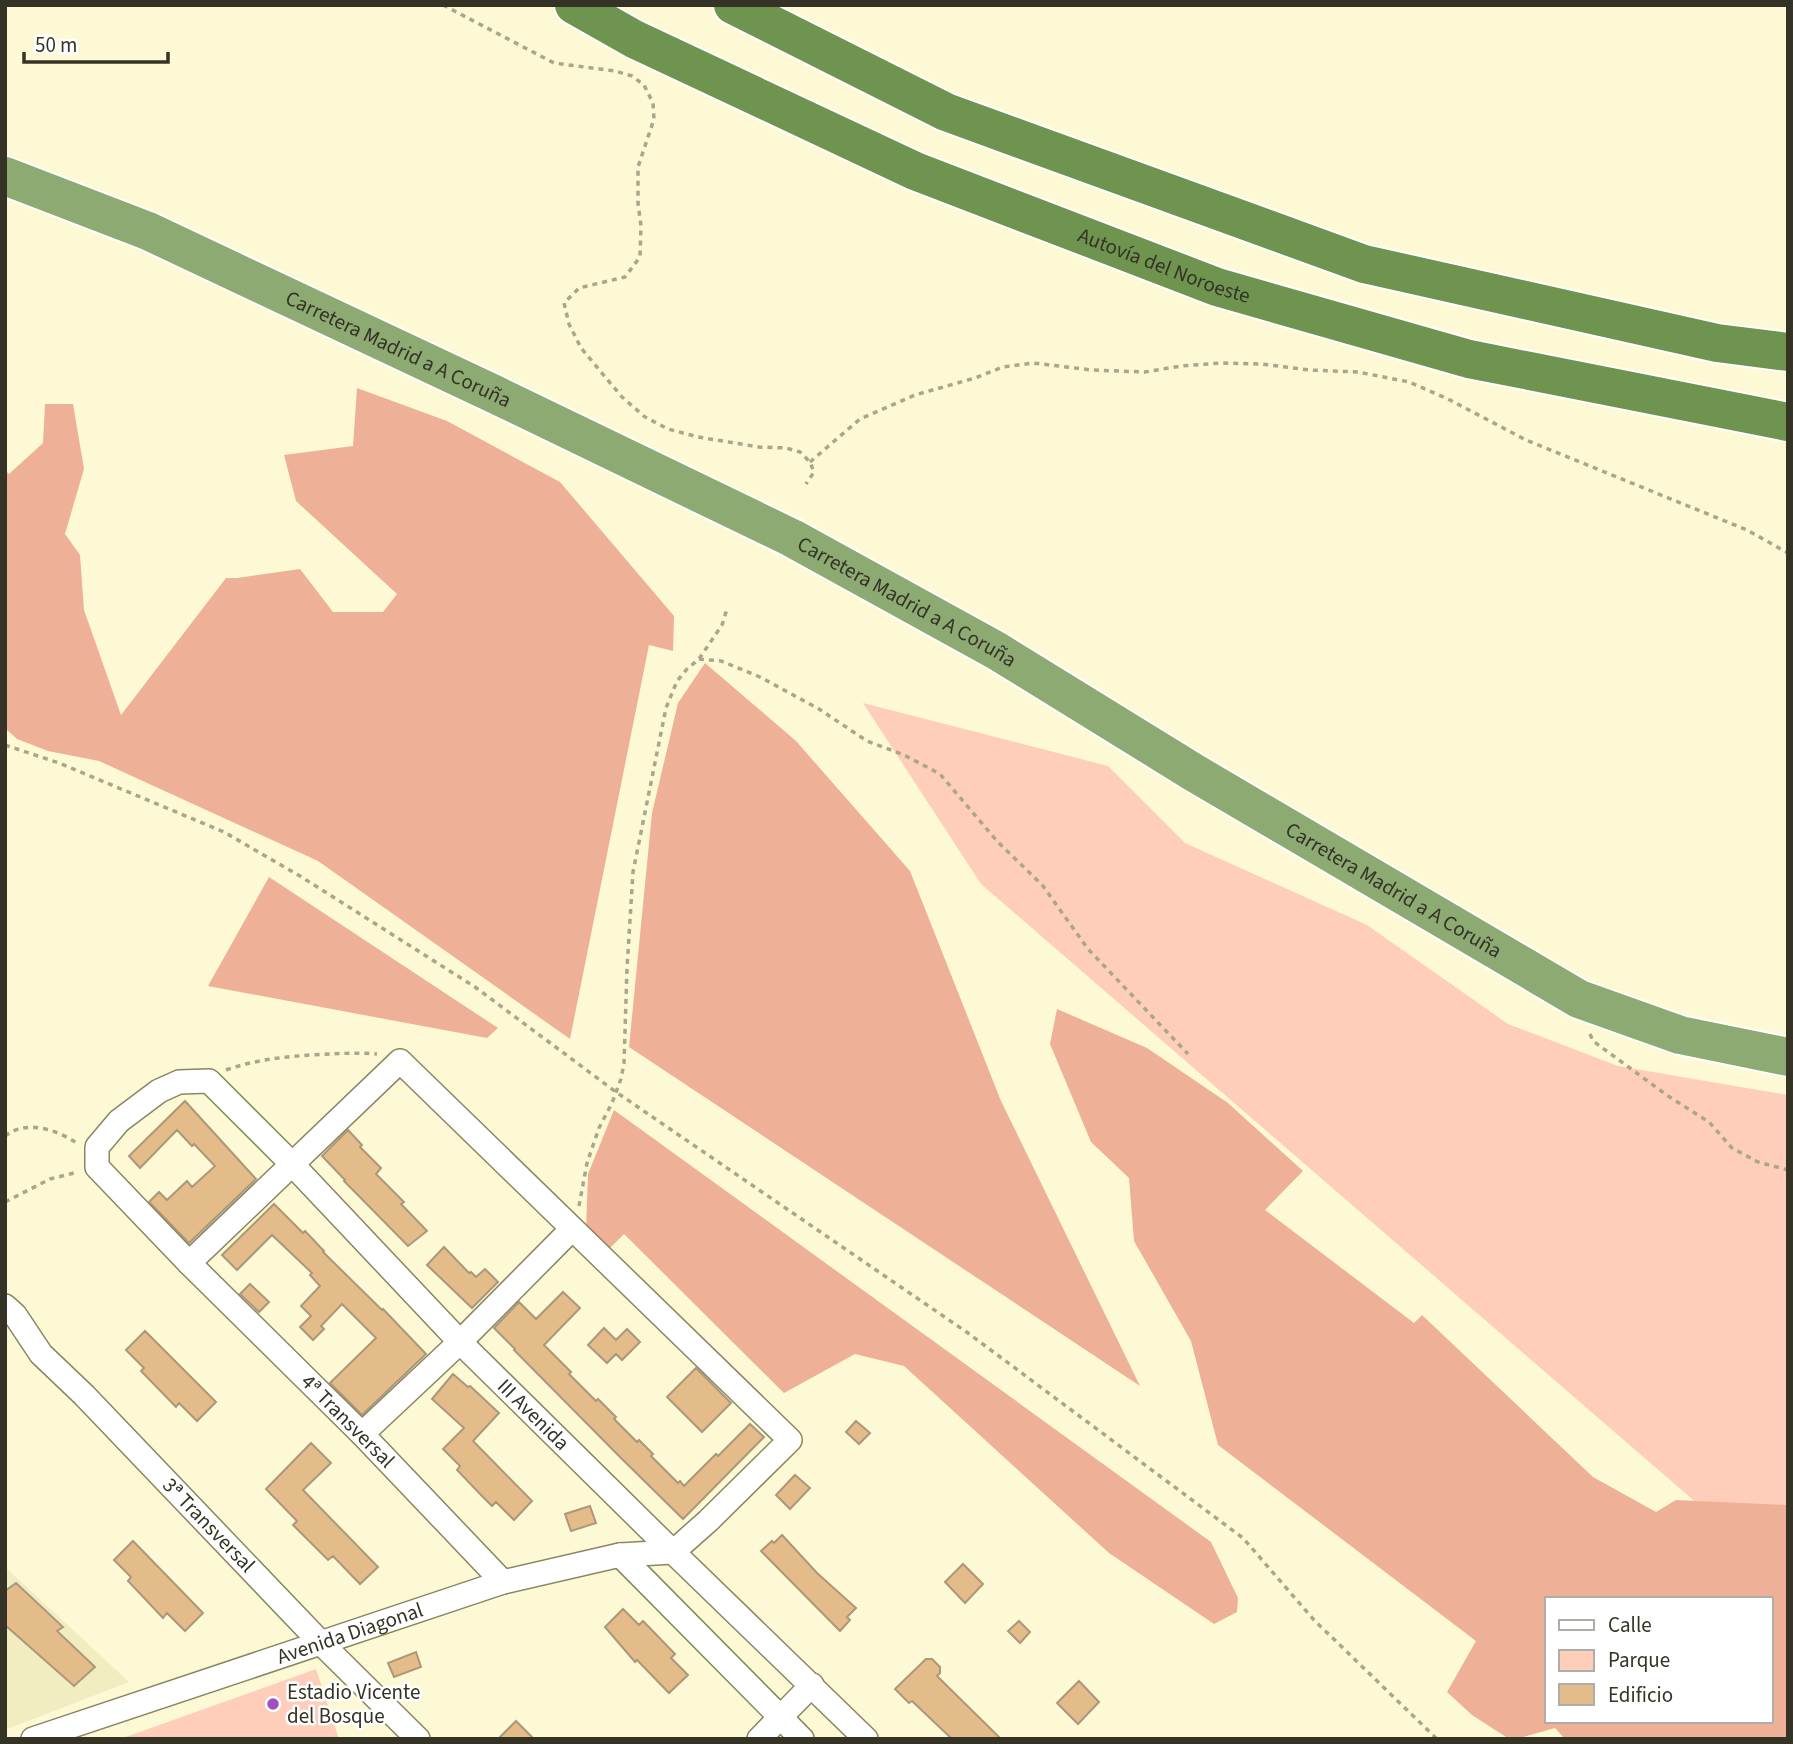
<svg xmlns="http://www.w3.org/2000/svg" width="1793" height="1744" viewBox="0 0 1793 1744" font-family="'Source Sans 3',sans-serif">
  <rect width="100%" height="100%" fill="#fcf9d4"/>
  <path fill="#f1edc0" d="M5 1567 129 1682 5 1730Z"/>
  <path fill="#ffceba" d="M863 703 1108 766 1185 843 1367 925 1508 1024 1618 1066 1788 1095V1582L981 884Z
    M316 1669 339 1739H120Z"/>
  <path fill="#eeb198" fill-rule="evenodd" d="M357 388 447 421 560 482 674 616 673 651 649 645 570 1039 318 861 99 761 48 751 17 739 5 728V470L9 474 43 443 45 404H73L84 469 65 534 80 555 84 610 121 715 226 578H237L300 569 333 612H383L397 594 296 501 284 455 353 446Z
    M705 663 796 741 910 871 1001 1101 1140 1386 629 1047 652 813 678 703Z
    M269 877 498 1028 487 1038 208 986Z
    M1057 1009 1147 1048 1228 1103 1303 1171 1265 1210 1414 1323 1422 1315 1593 1477 1656 1512 1676 1500 1788 1505V1739H1565L1555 1728 1516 1739H1509L1472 1715 1447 1692 1476 1641 1218 1445 1191 1341 1134 1241 1129 1178 1091 1142 1050 1044ZM1546 1599H1770V1721H1546Z
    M614 1110 1211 1542 1238 1598 1237 1612 1214 1624 1109 1553 904 1366 855 1354 784 1393 624 1234 607 1251 586 1230 588 1174Z"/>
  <path fill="#e4bc8a" stroke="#ad977a" stroke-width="2" d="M185 1101 256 1179 189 1243 149 1202 159 1192 167 1200 187 1181 192 1187 215 1166 194 1144 192 1146 177 1130 140 1168 129 1156Z
    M348 1130 362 1145 360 1147 381 1168 376 1174 404 1202 401 1204 427 1231 408 1246 344 1181 345 1180 322 1156Z
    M274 1204 303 1233 305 1231 324 1251 323 1252 382 1310 383 1309 426 1354 362 1415 330 1383 376 1338 342 1304 321 1326 324 1329 313 1340 300 1327 311 1316 301 1306 320 1286 310 1275 312 1273 272 1235 237 1270 222 1255Z
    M444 1247 469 1273 471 1272 476 1277 485 1269 498 1282 472 1308 427 1265Z
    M250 1284 269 1302 259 1312 240 1294Z
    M563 1292 580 1308 544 1345 571 1372 569 1374 596 1401 598 1399 616 1417 614 1419 637 1442 639 1440 653 1454 651 1456 678 1483 680 1481 684 1486 716 1454 718 1456 750 1424 764 1437 683 1519 621 1458 514 1350 515 1349 494 1328 519 1302 536 1319Z
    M604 1328 616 1340 627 1329 640 1342 622 1360 616 1354 607 1363 588 1345Z
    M145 1331 216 1402 197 1421 179 1403 176 1407 141 1371 144 1368 126 1350Z
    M696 1368 731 1403 702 1432 667 1397Z
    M453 1374 468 1387 470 1386 499 1413 473 1441 532 1501 514 1520 496 1502 492 1506 482 1496 457 1470 460 1466 443 1449 464 1428 432 1399Z
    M856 1421 870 1433 859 1444 846 1432Z
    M311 1443 331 1463 303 1490 378 1567 360 1584 333 1556 328 1560 293 1525 297 1521 266 1489Z
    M795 1475 810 1488 790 1509 776 1495Z
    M590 1506 596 1523 571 1531 565 1514Z
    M782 1535 817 1573 856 1608 847 1617 850 1620 840 1631 761 1551 772 1541 774 1543Z
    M133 1541 203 1613 185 1631 167 1613 163 1618 128 1581 131 1577 114 1560Z
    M963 1564 983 1584 965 1603 945 1582Z
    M16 1583 63 1627 57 1631 95 1667 74 1686 5 1625V1591Z
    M623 1609 639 1625 643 1621 675 1654 671 1658 688 1675 669 1693 637 1660 635 1662 605 1627Z
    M1019 1621 1030 1632 1020 1643 1008 1631Z
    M416 1652 421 1667 394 1677 388 1663Z
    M926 1659H932L940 1667V1673L937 1676 1001 1739H952L912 1701 909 1703 895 1689Z
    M1079 1681 1099 1702 1078 1724 1057 1703Z
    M516 1721 534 1739H498Z"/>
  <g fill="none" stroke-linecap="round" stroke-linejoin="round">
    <defs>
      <g id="minor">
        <path d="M189 1263 400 1061 790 1440 708 1521 673 1552"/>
        <path d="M5 1306 15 1315 41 1354 84 1395 322 1644 418 1739"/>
        <path d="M362 1434 460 1342 572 1229"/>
        <path d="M620 1555 802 1739"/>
        <path id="s1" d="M503 1582 362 1434 189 1263 97 1167V1147L119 1121 159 1091 179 1082 209 1081 292 1164 460 1342 673 1552 866 1739"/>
        <path id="s2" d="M33 1739 503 1582 620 1555 673 1552"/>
        <path d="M759 1739 812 1685"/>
      </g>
      <g id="trunk">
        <path id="s3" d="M5 176 148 231 494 394 792 538 997 651 1193 772 1579 999 1680 1035 1788 1057"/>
      </g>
      <g id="motorway">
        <path id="s4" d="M574 5 634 39 915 171 1217 287 1469 359 1788 422"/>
        <path d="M733 5 946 112 1364 264 1717 343 1788 352"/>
      </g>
    </defs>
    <use href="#minor" stroke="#898664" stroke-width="26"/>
    <use href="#trunk" stroke="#fff" stroke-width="42"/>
    <use href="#motorway" stroke="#fff" stroke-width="42"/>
    <path stroke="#a9a78b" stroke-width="3.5" stroke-dasharray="5 5" stroke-linecap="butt" d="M443 5 554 63 615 71 632 76 644 85 653 103 654 119 638 167V203L641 226 640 257 625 277 579 288 564 303 569 324 581 348 622 397 645 417 668 429 698 437 759 447 786 448 800 452 810 462 814 472 806 484
      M810 462 860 419 915 395 975 378 1003 367 1033 363 1092 370 1145 372 1181 366 1221 363 1262 364 1309 370 1358 372 1409 382 1450 400 1526 440 1747 530 1788 553
      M699 659 721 661 760 677 819 709 867 741 904 755 940 774 997 841 1043 886 1088 949 1188 1054
      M5 745 59 763 224 832 300 876 475 987 616 1092 968 1333 1243 1538 1314 1620 1437 1739
      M1590 1034 1593 1041 1668 1096 1709 1122 1732 1148 1758 1162 1788 1170
      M226 1070C254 1060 282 1057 311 1055 334 1054 355 1052 377 1054
      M5 1136C27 1119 56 1130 77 1143
      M5 1202 50 1179 78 1172
      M579 1206 587 1163 599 1128 612 1103 621 1079 624 1063 627 968 633 872 666 708 677 681 687 669 699 659 722 625 727 609"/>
    <use href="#minor" stroke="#fff" stroke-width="23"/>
    <use href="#trunk" stroke="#8caa72" stroke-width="38"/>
    <use href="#motorway" stroke="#6f944f" stroke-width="38"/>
  </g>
  <circle fill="#a14fbf" stroke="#fff" stroke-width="2.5" cx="273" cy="1704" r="7"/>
  <g text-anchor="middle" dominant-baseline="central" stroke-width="5" stroke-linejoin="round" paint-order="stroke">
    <g font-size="21" fill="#343325" stroke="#fff">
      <text stroke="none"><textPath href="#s4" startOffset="646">Autovía del Noroeste</textPath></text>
      <text stroke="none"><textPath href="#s3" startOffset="430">Carretera Madrid a A Coruña</textPath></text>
      <text stroke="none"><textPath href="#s3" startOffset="998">Carretera Madrid a A Coruña</textPath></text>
      <text stroke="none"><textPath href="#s3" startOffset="1564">Carretera Madrid a A Coruña</textPath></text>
      <text stroke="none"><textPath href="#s1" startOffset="1202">III Avenida</textPath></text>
      <text transform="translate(348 1421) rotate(45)">4ª Transversal</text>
      <text transform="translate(209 1525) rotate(46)">3ª Transversal</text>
      <text stroke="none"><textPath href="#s2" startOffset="334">Avenida Diagonal</textPath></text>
    </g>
    <g font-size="21" fill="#343325" stroke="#fff" text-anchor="start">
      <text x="287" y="1692">Estadio Vicente<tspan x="287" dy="24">del Bosque</tspan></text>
    </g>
  </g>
  <rect width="1793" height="1744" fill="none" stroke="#343325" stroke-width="14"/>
  <rect x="1545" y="1597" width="228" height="126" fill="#ffffff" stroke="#aeada8" stroke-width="2"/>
  <rect x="1559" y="1620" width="35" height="10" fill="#ffffff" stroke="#aeada8" stroke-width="2"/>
  <text x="1608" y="1632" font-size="21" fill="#343325">Calle</text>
  <rect x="1559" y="1650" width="35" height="21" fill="#ffceba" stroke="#aeada8" stroke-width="2"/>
  <text x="1608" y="1667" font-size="21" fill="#343325">Parque</text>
  <rect x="1559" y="1684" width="35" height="21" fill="#e4bc8a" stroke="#aeada8" stroke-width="2"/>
  <text x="1608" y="1702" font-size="21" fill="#343325">Edificio</text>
  <path d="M24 52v10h144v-10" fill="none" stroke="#343325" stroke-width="3.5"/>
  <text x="35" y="52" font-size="21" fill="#343325" stroke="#ffffff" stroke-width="5" paint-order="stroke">50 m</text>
</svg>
